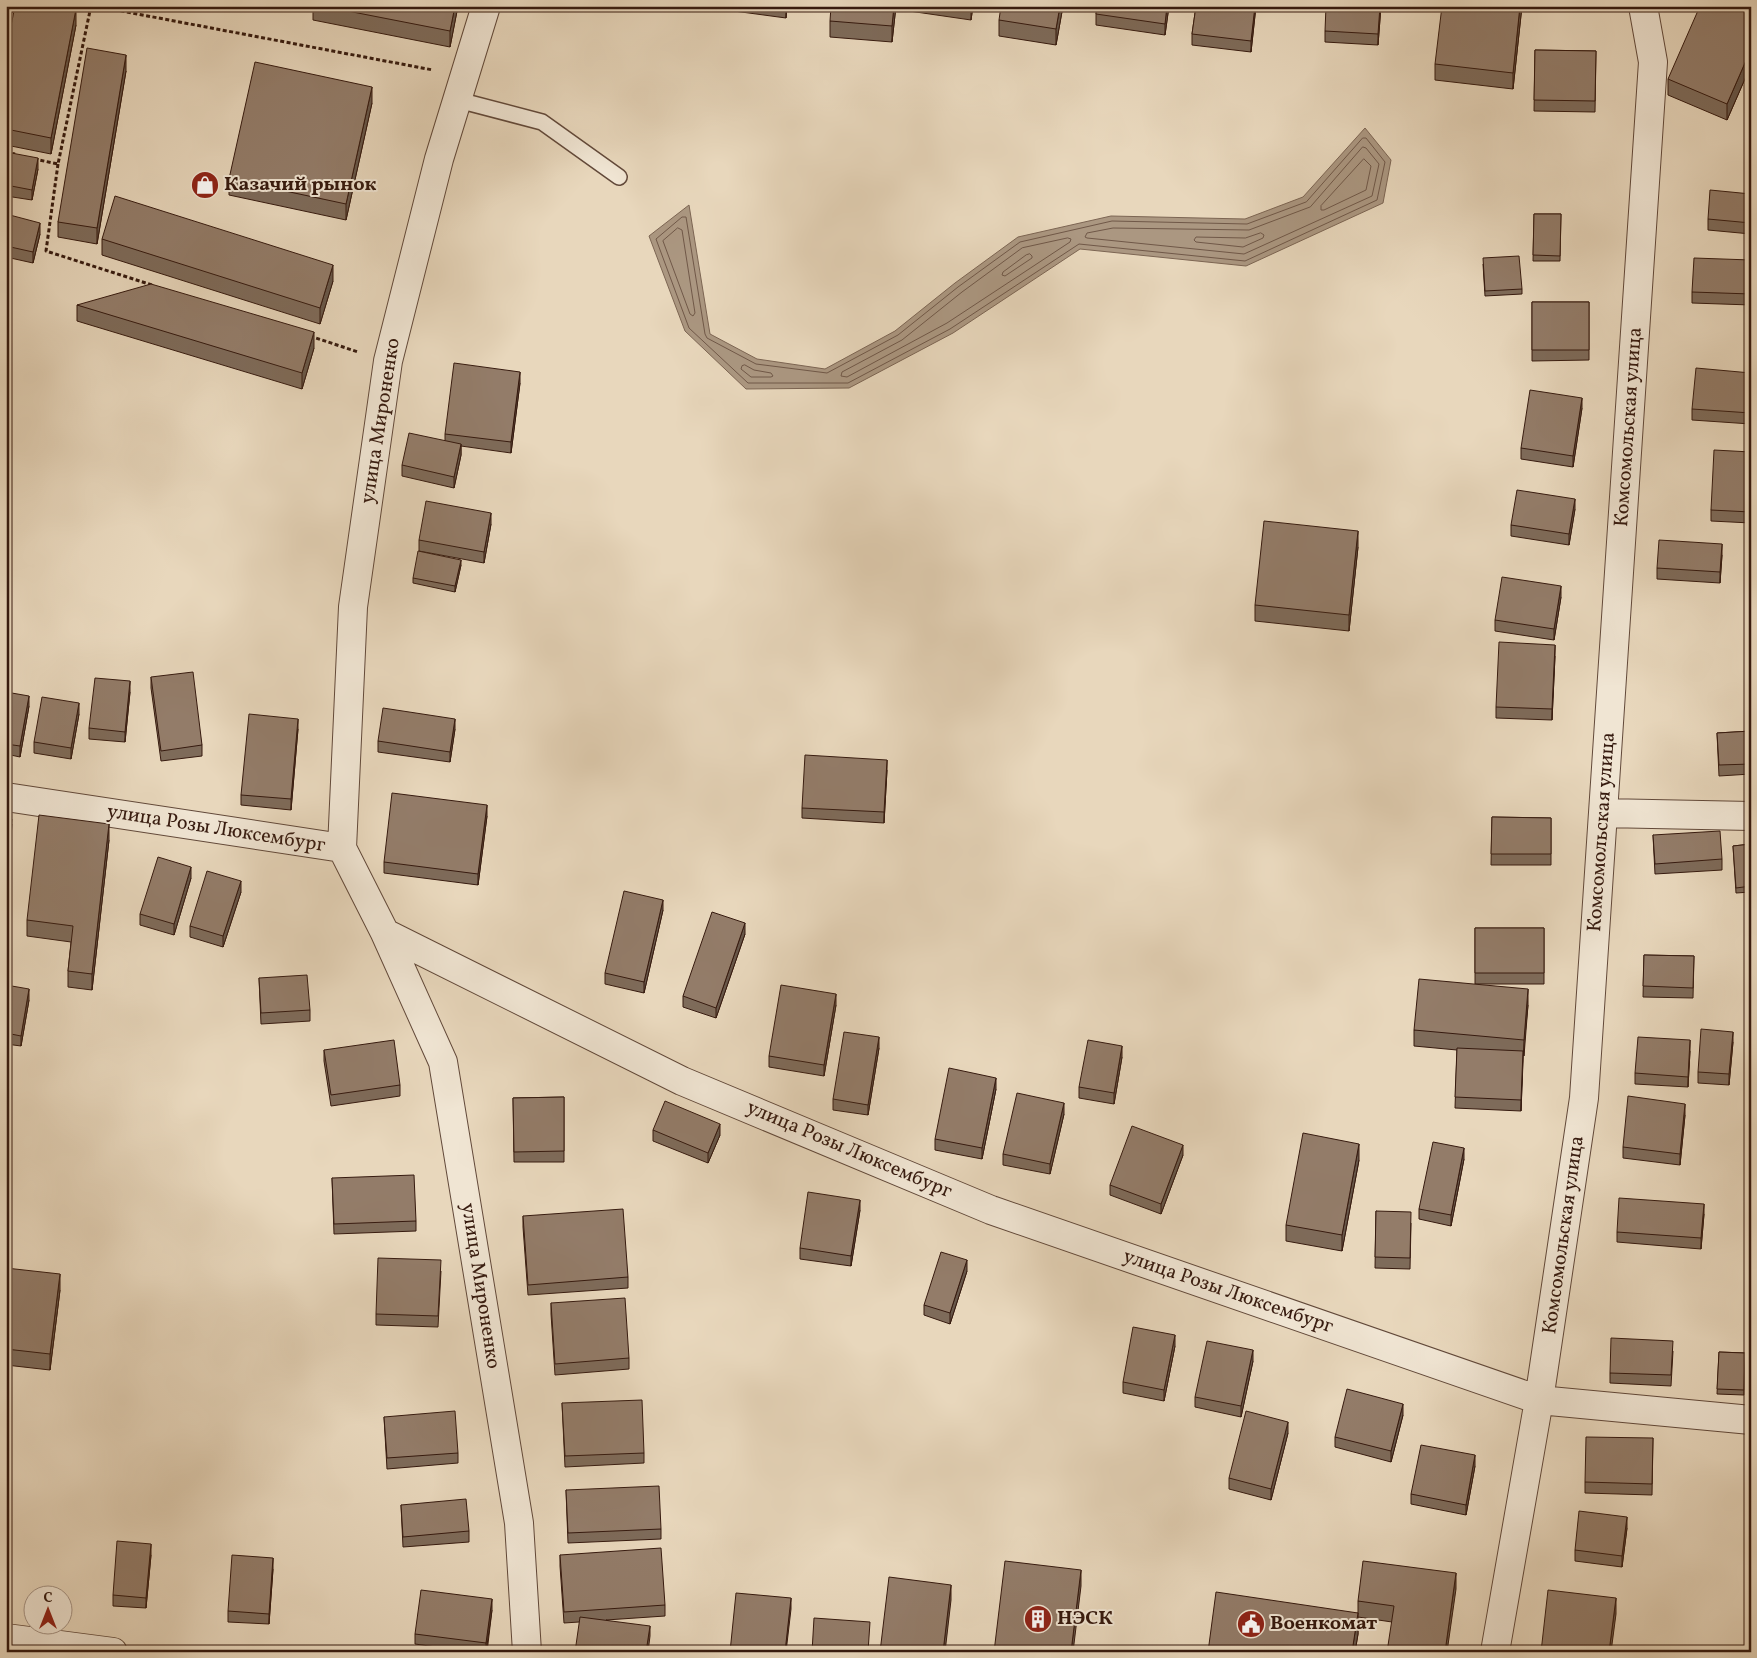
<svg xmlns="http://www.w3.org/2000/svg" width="1757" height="1658" viewBox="0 0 1757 1658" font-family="Vollkorn,serif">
  <rect width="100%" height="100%" fill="#e8d7bc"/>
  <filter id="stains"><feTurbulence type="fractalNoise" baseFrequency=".004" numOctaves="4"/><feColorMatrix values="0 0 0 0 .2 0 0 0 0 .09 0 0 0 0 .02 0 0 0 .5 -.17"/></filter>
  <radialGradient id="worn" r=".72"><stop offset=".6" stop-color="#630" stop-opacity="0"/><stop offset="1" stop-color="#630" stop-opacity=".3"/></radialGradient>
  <path fill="#ab9781" stroke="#7c6553" d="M1365 128 1391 160 1383 203 1246 266 1080 249 953 333 849 388 746 389 685 331 649 236 689 205 710 334 757 359 825 369 895 331 955 283 1018 237 1111 216 1245 219 1303 197Z"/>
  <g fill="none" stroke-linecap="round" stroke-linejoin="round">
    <path stroke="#705848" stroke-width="1" d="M1363 138H1366L1385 162 1377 200 1245 261 1079 244 950 329 848 383H748L689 328 656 239 682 217H686L705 334 707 338 756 364 827 373 898 335 958 287 1020 242 1112 221 1247 224 1306 202Z
      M1363 147 1366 148 1379 164 1372 196 1244 254 1087 238 1085 237 1087 233 1113 228 1249 230 1310 207Z
      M1364 159 1371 166 1366 190 1324 210H1321V206Z
      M678 228 682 230 695 313 693 316 690 314 663 241Z
      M1261 233 1264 235 1263 238 1243 247 1196 242 1194 240 1196 237 1245 238Z
      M1068 238 1071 239 1070 242 947 323 847 377 841 376 842 372 902 340 962 292 1022 248Z
      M1030 254 1032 256V258L1005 276 1002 275 1003 272 1026 255Z
      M745 365 754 370 771 373 773 376 771 377H751L741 369 742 366Z"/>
    <defs>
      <path id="lane" d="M458 100 542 122 619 177"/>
      <path id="street" d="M486 6 439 159 388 361 353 607 342 848 385 933 443 1062 519 1523 527 1652
        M6 797 342 848
        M1603 813 1751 816
        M385 933 682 1081 991 1210 1539 1400 1751 1420
        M6 1638 113 1652
        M1495 1652 1539 1400 1584 1098 1653 62 1643 6"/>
    </defs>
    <use href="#lane" stroke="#62493a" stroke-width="18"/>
    <use href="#street" stroke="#62493a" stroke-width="30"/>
    <path stroke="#361a0f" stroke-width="3" stroke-dasharray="4 2.5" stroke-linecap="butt" d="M95 6 433 70
      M6 152 15 154
      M34 159 58 164 91 6
      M58 164 46 251 152 285
      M310 336 358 352"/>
    <use href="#lane" stroke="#f0e5d3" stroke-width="15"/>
    <use href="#street" stroke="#f0e5d3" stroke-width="28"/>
  </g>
  <path fill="#7e6b5a" stroke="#361a0f" d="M313 6H458L450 47 313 20Z
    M719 6H787L786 18 719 9Z
    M896 6 892 42 830 37V21Z
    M909 6H973L971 20 909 11Z
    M1063 6 1056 45 999 36V20Z
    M1097 6H1169L1165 35 1096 25V14Z
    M1196 6H1256L1251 52 1192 45V34Z
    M1381 6 1378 45 1325 42V31Z
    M1522 6 1513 89 1435 80V64Z
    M1751 6V65L1727 120 1668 95V79Z
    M76 25 51 154 6 145V51Z
    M1535 50 1596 51 1595 112 1534 111Z
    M126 71 97 244 58 237V222Z
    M372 103 346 220 229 195V179Z
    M6 152 38 169 32 200 6 196Z
    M1751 194V234L1708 230V219Z
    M6 214 40 234 33 263 6 257Z
    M1534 214H1561L1560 261H1533Z
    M102 239 333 281 320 324 102 255Z
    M1751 260V305L1692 303V292Z
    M1483 264 1522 289V294L1485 296Z
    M1532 302H1589V360L1532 361Z
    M77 305 314 348 302 389 77 321Z
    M1751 373V424L1692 420V409Z
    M520 383 511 453 461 446V455L454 488 402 476V465L445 441V434Z
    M1582 408 1573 467 1521 459V448Z
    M1751 452V523L1711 521V510Z
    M1575 509 1569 545 1511 536V525Z
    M491 524 484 563 419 551V540Z
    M1358 547 1349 631 1255 621V605Z
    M1722 555 1720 583 1657 579V568Z
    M461 565 455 592 413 583V578Z
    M1561 597 1554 640 1495 631V620Z
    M1555 656 1552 720 1496 718V707Z
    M151 677 202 745V756L161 761 151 688Z
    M6 692 29 706 20 757 6 754Z
    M130 692 125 742 89 739V728Z
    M79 714 71 759 34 753V742Z
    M298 729 291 810 241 805V795Z
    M455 729 450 762 378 752V741Z
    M1751 731V774L1719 776 1717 733Z
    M887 770 884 823 802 818V808Z
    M487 816 478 885 384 873V862Z
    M1492 817 1551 818V865H1491Z
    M6 818 12 824 9 864 6 863Z
    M1653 835 1722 859V870L1655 874Z
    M109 840 92 990 68 987V971L71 942 27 936V920Z
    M1751 844V892L1736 893 1733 846Z
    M191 878 174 935 140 925V914Z
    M241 892 223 947 190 937V926Z
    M663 910 644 993 605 984V973Z
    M1475 928H1544V984H1475Z
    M745 934 716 1018 683 1007V996Z
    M1644 955 1694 956 1693 998 1643 997Z
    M259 978 310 1010V1021L261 1024Z
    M6 985 29 1000 21 1046 6 1044Z
    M836 1005 824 1076 769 1067V1056Z
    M1528 1005 1523 1056 1521 1111 1455 1108 1457 1050 1414 1046V1030Z
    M1733 1042 1729 1085 1698 1083V1072Z
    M879 1048 868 1115 833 1110V1099Z
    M324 1050 400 1085V1096L331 1106 324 1061Z
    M1690 1051 1688 1087 1635 1084V1073Z
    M1122 1057 1114 1104 1079 1098V1087Z
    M996 1089 982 1159 935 1150V1139Z
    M564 1097V1162H514L513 1098Z
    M1064 1114 1050 1174 1003 1165V1154Z
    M1685 1115 1680 1165 1623 1158V1147Z
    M653 1130 720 1135 708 1163 653 1141Z
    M1183 1155 1161 1214 1110 1195V1185Z
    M1464 1159 1451 1226 1419 1219V1209Z
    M1359 1160 1342 1251 1286 1241V1225Z
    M332 1178 416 1221V1231L334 1234Z
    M860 1210 851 1266 800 1259V1248Z
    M1376 1211 1411 1223 1410 1269 1375 1268Z
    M1704 1214 1701 1249 1617 1242V1232Z
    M523 1216 628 1277V1288L528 1295 523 1227Z
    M6 1268 60 1290 50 1370 6 1365Z
    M441 1271 438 1327 376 1325V1314Z
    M967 1271 950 1324 924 1315V1305Z
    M551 1303 629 1358V1369L555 1375 551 1314Z
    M1175 1346 1164 1401 1123 1393V1382Z
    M1673 1351 1671 1386 1610 1383V1373Z
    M1719 1352 1745 1353 1744 1395 1717 1394Z
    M1253 1361 1241 1417 1195 1407V1397Z
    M562 1403 644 1453V1463L565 1467Z
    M1403 1415 1391 1462 1335 1447V1437Z
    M384 1417 458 1453V1463L387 1469Z
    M1288 1433 1271 1500 1229 1489V1478Z
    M1653 1438 1652 1495 1585 1493V1482Z
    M1475 1466 1466 1515 1411 1504V1494Z
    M566 1490 661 1529V1539L568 1543Z
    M401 1505 469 1531V1542L403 1547Z
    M1627 1528 1622 1567 1575 1561V1550Z
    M151 1555 146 1608 113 1606V1595Z
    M560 1555 665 1605V1616L606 1620 650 1636 579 1622 564 1623 560 1566Z
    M273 1569 269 1624 228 1622V1611Z
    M1456 1589 1392 1622 1358 1617V1634L1355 1652H1208L1358 1613V1601Z
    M492 1610 487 1652H472L415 1644V1634Z"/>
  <path fill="#67574a" stroke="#361a0f" d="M455 6H458L450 47V31Z
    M786 6H787L786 18Z
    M894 6H896L892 42V26Z
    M971 6H973L971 20Z
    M1060 6H1063L1056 45V29Z
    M1167 6H1169L1165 35V24Z
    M1255 6H1256L1251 52V41Z
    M1380 6H1381L1378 45V34Z
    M1520 6H1522L1513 89V73Z
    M76 9V25L51 154V138Z
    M1751 49V65L1727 120V104Z
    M126 55V71L97 244V228Z
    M372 87V103L346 220V204Z
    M38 158V169L32 200V190Z
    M40 223V234L33 263V252Z
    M333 265V281L320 324V308Z
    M314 332V348L302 389V373Z
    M520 372V383L511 453V442Z
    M1582 398V408L1573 467V456Z
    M461 444V455L454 488V477Z
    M1575 499V509L1569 545V534Z
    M491 513V524L484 563V552Z
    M1358 531V547L1349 631V615Z
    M1722 544V555L1720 583V572Z
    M461 560V565L455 592V586Z
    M1561 586V597L1554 640V629Z
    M1555 645V656L1552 720V709Z
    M130 681V692L125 742V732Z
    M29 696V706L20 757V746Z
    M79 703V714L71 759V748Z
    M298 719V729L291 810V799Z
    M455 719V729L450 762V752Z
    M887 760V770L884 823V812Z
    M487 805V816L478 885V874Z
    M109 824V840L92 990V974Z
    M191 867V878L174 935V924Z
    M241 881V892L223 947V936Z
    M663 900V910L644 993V982Z
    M745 923V934L716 1018V1008Z
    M29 989V1000L21 1046V1036Z
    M1528 989V1005L1524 1056V1040Z
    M836 994V1005L824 1076V1065Z
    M1733 1032V1042L1729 1085V1074Z
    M879 1037V1048L868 1115V1105Z
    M1690 1040V1051L1688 1087V1077Z
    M1122 1046V1057L1114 1104V1093Z
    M1523 1051V1062L1521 1111V1100Z
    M996 1078V1089L982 1159V1148Z
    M1064 1103V1114L1050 1174V1164Z
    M1685 1104V1115L1680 1165V1154Z
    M720 1124V1135L708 1163V1153Z
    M1359 1144V1160L1342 1251V1235Z
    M1183 1145V1155L1161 1214V1204Z
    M1464 1148V1159L1451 1226V1215Z
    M860 1200V1210L851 1266V1256Z
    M1704 1204V1214L1701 1249V1238Z
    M967 1260V1271L950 1324V1313Z
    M60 1274V1290L50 1370V1354Z
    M1175 1335V1346L1164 1401V1390Z
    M1253 1350V1361L1241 1417V1406Z
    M1403 1404V1415L1391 1462V1451Z
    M1288 1422V1433L1271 1500V1489Z
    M1475 1455V1466L1466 1515V1505Z
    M1627 1517V1528L1622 1567V1556Z
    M151 1544V1555L146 1608V1598Z
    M273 1558V1569L269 1624V1614Z
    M1081 1570V1586L1073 1652H1071Z
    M1456 1573V1589L1447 1652H1445Z
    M951 1585V1600L945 1652H943Z
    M791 1598V1609L786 1652H785Z
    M1616 1598V1614L1611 1652H1609Z
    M492 1599V1610L486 1652V1643Z
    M1358 1613V1634L1355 1652H1352Z
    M650 1626V1636L648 1652H646Z"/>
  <path fill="#937c69" stroke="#361a0f" d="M15 6H62L76 9 51 138 6 129V51Z
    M322 6H455L450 31Z
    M831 6H894L892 26 830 21Z
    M951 6H971V9Z
    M1001 6H1060L1056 29 999 20Z
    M1097 6H1167L1165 24 1096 14Z
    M1196 6H1255L1251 41 1192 34Z
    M1326 6H1380L1378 34 1325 31Z
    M1442 6H1520L1513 73 1435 64Z
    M1700 6H1751V49L1727 104 1668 79Z
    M87 48 126 55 97 228 58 222Z
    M1535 50 1596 51 1595 101 1534 100Z
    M255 62 372 87 346 204 229 179Z
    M6 152 38 158 32 190 6 185Z
    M1710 190 1751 194V223L1708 219Z
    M115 196 333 265 320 308 102 239Z
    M6 214 40 223 33 252 6 246Z
    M1534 214H1561L1560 256 1533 255Z
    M1519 256 1522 289 1485 291 1483 258Z
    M1694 258 1751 260V294L1692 292Z
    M151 284 314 332 302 373 77 305Z
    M1532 302H1589V350H1532Z
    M454 363 520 372 511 442 445 434Z
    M1696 368 1751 373V413L1692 409Z
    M1530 390 1582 398 1573 456 1521 448Z
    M409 433 461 444 454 477 402 465Z
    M1714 450 1751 452V512L1711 510Z
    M1517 490 1575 499 1569 534 1511 525Z
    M426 501 491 513 484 552 419 540Z
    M1264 521 1358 531 1349 615 1255 605Z
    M1659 540 1722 544 1720 572 1657 568Z
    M418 551 461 560 455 586 413 578Z
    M1502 577 1561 586 1554 629 1495 620Z
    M1499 642 1555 645 1552 709 1496 707Z
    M193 672 202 745 161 751 151 677Z
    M95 678 130 681 125 732 89 728Z
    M6 692 29 696 20 746 6 744Z
    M42 697 79 703 71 748 34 742Z
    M383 708 455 719 450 752 378 741Z
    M249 714 298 719 291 799 241 795Z
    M1751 731V764L1719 765 1717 733Z
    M805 755 887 760 884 812 802 808Z
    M392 793 487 805 478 874 384 862Z
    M39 815 109 824 92 974 68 971 73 926 27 920Z
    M1492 817 1551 818V854H1491Z
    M6 818 12 819 9 858H6Z
    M1720 831 1722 859 1655 864 1653 835Z
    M1751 844V886L1736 888 1733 846Z
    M158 857 191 867 174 924 140 914Z
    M207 871 241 881 223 936 190 926Z
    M624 891 663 900 644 982 605 973Z
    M712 912 745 923 716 1008 683 996Z
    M1475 928H1544V973H1475Z
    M1644 955 1694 956 1693 988 1643 986Z
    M307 975 310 1010 261 1013 259 978Z
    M1419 979 1528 989 1524 1040 1414 1030Z
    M6 985 29 989 21 1036 6 1033Z
    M781 985 836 994 824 1065 769 1056Z
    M1701 1029 1733 1032 1729 1074 1698 1072Z
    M844 1032 879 1037 868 1105 833 1099Z
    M1638 1037 1690 1040 1688 1077 1635 1073Z
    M394 1040 400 1085 331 1095 324 1050Z
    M1088 1040 1122 1046 1114 1093 1079 1087Z
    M1457 1048 1523 1051 1521 1100 1455 1097Z
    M949 1068 996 1078 982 1148 935 1139Z
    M1017 1093 1064 1103 1050 1164 1003 1154Z
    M1628 1096 1685 1104 1680 1154 1623 1147Z
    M564 1097V1151L514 1152 513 1098Z
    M665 1101 720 1124 708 1153 653 1130Z
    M1132 1126 1183 1145 1161 1204 1110 1185Z
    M1303 1133 1359 1144 1342 1235 1286 1225Z
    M1433 1142 1464 1148 1451 1215 1419 1209Z
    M414 1175 416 1221 334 1224 332 1178Z
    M808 1192 860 1200 851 1256 800 1248Z
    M1619 1198 1704 1204 1701 1238 1617 1232Z
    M623 1209 628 1277 528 1285 523 1216Z
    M1376 1211 1411 1212 1410 1258 1375 1257Z
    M941 1252 967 1260 950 1313 924 1305Z
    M378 1258 441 1260 438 1316 376 1314Z
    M6 1268 60 1274 50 1354 6 1349Z
    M625 1298 629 1358 555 1364 551 1303Z
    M1133 1327 1175 1335 1164 1390 1123 1382Z
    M1611 1338 1673 1341 1671 1375 1610 1373Z
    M1207 1341 1253 1350 1241 1406 1195 1397Z
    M1719 1352 1745 1353 1744 1390 1717 1389Z
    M1347 1389 1403 1404 1391 1451 1335 1437Z
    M642 1400 644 1453 565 1456 562 1403Z
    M455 1411 458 1453 387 1458 384 1417Z
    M1246 1411 1288 1422 1271 1489 1229 1478Z
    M1586 1437 1653 1438 1652 1484 1585 1482Z
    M1421 1445 1475 1455 1466 1505 1411 1494Z
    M659 1486 661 1529 568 1533 566 1490Z
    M466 1499 469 1531 403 1537 401 1505Z
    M1579 1511 1627 1517 1622 1556 1575 1550Z
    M117 1541 151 1544 146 1598 113 1595Z
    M661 1548 665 1605 564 1612 560 1555Z
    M232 1555 273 1558 269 1614 228 1611Z
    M1005 1561 1081 1570 1071 1652H994Z
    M1363 1561 1456 1573 1445 1652H1387L1394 1606 1358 1601Z
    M889 1577 951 1585 943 1652H880Z
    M421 1590 492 1599 486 1643 415 1634Z
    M1548 1590 1616 1598 1609 1652H1541Z
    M1216 1592 1358 1613 1352 1652H1208Z
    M736 1593 791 1598 785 1652H730Z
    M580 1617 650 1626 646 1652H575Z
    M814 1618 870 1622 868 1652H812Z"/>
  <defs>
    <symbol id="shop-disc" viewBox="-11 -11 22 22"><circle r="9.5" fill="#8f2418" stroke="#f0e5d3"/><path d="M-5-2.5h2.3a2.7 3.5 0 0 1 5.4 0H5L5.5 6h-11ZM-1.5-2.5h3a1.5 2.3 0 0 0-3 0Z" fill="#fff"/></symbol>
    <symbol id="building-disc" viewBox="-11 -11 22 22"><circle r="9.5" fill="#8f2418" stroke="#f0e5d3"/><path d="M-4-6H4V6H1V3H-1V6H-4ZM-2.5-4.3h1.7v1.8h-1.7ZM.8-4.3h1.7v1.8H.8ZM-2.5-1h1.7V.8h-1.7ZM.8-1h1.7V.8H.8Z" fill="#fff"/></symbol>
    <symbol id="civic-disc" viewBox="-11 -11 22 22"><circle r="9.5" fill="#8f2418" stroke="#f0e5d3"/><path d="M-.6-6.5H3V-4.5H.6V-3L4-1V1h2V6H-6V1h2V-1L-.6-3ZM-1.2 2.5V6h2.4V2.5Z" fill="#fff"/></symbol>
  </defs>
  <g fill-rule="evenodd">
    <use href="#shop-disc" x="189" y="169" width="32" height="32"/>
    <use href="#building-disc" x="1022" y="1603" width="32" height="32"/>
    <use href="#civic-disc" x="1235" y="1608" width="32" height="32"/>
  </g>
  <g text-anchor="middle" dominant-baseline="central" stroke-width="4" stroke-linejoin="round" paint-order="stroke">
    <g font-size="20" font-weight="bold" fill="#361a0f" stroke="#f0e5d3" text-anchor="start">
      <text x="224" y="185">Казачий рынок</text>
      <text x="1057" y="1619">НЭСК</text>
      <text x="1270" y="1624">Военкомат</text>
    </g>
    <g font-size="20" fill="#361a0f" stroke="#f0e5d3">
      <text transform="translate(381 421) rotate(-81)">улица Мироненко</text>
      <text transform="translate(1629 427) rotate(-86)">Комсомольская улица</text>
      <text transform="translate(216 829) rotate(9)">улица Розы Люксембург</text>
      <text transform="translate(1602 832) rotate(-86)">Комсомольская улица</text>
      <text transform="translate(849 1150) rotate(23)">улица Розы Люксембург</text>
      <text transform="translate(1564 1235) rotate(-82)">Комсомольская улица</text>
      <text transform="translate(480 1286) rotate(81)">улица Мироненко</text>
      <text transform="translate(1228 1292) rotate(19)">улица Розы Люксембург</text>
    </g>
  </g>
  <rect width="1757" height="1658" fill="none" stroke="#e8d7bc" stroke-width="25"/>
  <rect x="8" y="8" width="1742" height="1643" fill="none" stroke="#361a0f" stroke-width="2.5"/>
  <rect x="12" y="12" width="1732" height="1633" fill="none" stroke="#361a0f"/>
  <g transform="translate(48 1610)"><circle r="24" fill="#f0e5d3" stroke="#a69485"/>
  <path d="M0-4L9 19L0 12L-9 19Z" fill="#8f2418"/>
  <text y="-8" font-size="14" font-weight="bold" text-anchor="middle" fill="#361a0f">С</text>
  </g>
  <rect width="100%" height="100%" filter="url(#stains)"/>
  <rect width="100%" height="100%" fill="url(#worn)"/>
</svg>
